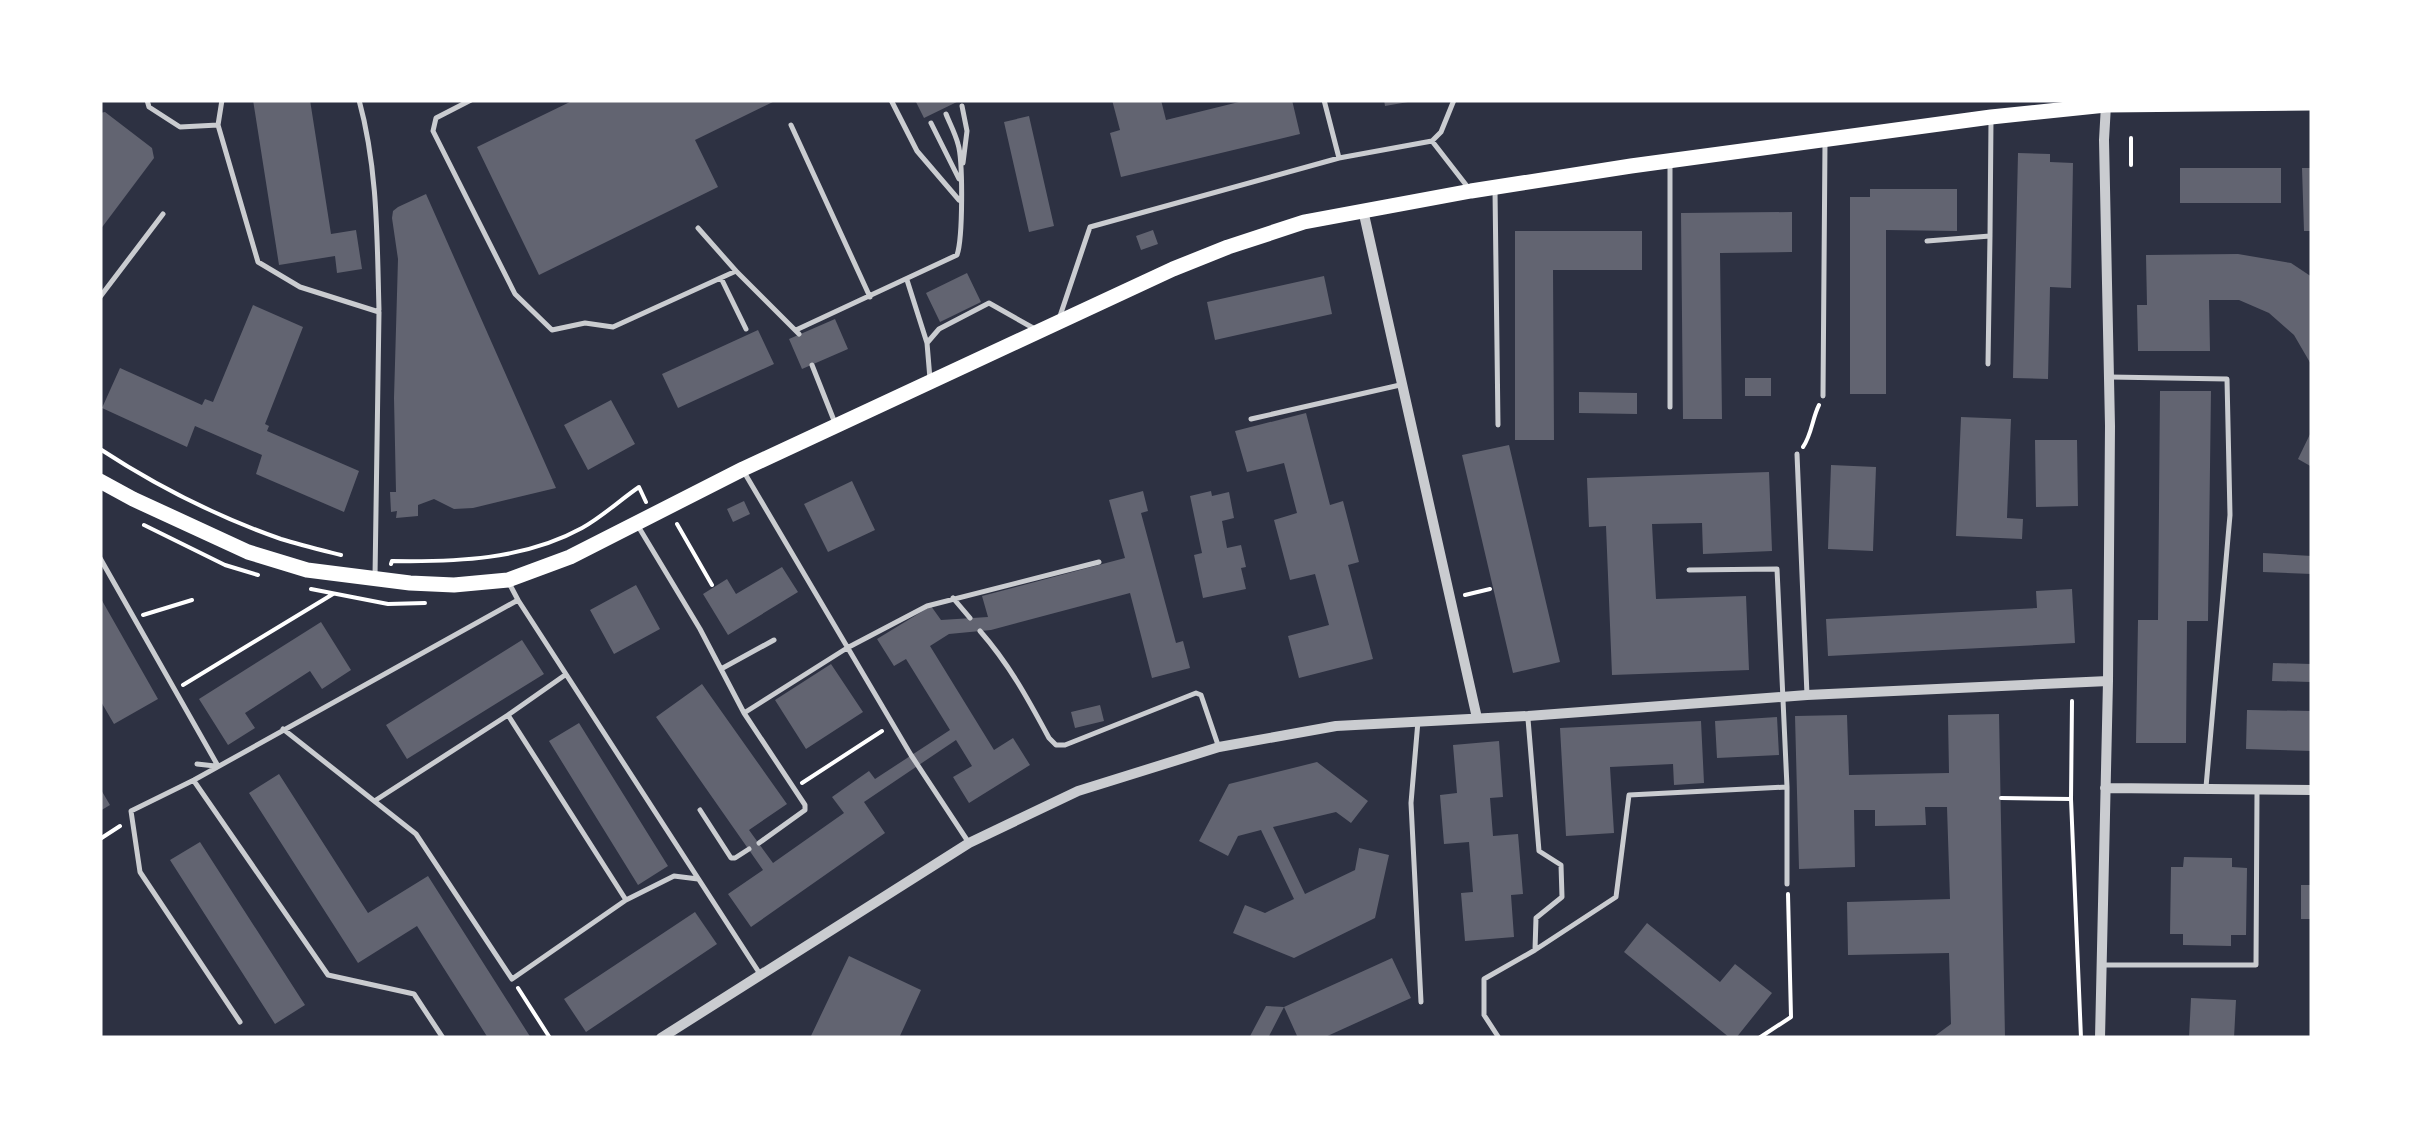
<svg xmlns="http://www.w3.org/2000/svg" width="2412" height="1138" viewBox="0 0 2412 1138" font-family="'Noto Sans',sans-serif">
  <rect width="100%" height="100%" fill="#2d3142"/>
  <path fill="#626471" d="M253 100H310L331 234 356 230 362 269 337 273 335 256 279 265Z
    M574 100H777L695 140 718 187 539 275 477 147Z
    M915 100H961L924 118Z
    M1112 100H1161L1166 120 1247 100H1292L1300 134 1121 177 1110 133 1120 130Z
    M1384 100H1407L1408 102 1385 106Z
    M105 112 152 148 154 158 100 230V113Z
    M1029 116 1054 226 1029 232 1004 122Z
    M2018 153 2050 154V162L2073 163 2071 288 2050 287 2048 379 2013 378Z
    M2180 168H2281V203H2180Z
    M2302 168H2312V231H2304Z
    M1870 189H1957V231L1886 230V394H1850V197H1870Z
    M426 194 556 488 473 508 454 509 434 499 418 505V516L396 518 397 511 391 512 390 492H396L394 398 398 259 392 218 393 211 398 207Z
    M1792 212V252L1720 253 1722 419H1683L1681 213Z
    M1153 230 1158 244 1141 250 1136 236Z
    M1515 231H1642V270H1553L1554 440H1515Z
    M2238 254 2291 263 2312 277V366L2294 335 2269 313 2239 300H2209L2210 351H2138L2137 305H2147L2146 255Z
    M967 273 981 302 940 322 926 293Z
    M1324 276 1332 314 1215 340 1207 302Z
    M253 305 303 327 265 424 269 426 267 431 359 471 344 512 256 474 262 455 195 426 187 447 102 408 120 368 202 405 205 399 213 402Z
    M835 319 848 349 802 369 789 339Z
    M758 330 774 364 678 408 662 374Z
    M1745 378H1771V396H1745Z
    M2160 391H2211L2208 621H2187L2186 743H2136L2138 620H2158Z
    M1579 392 1637 393V414L1579 413Z
    M611 400 635 444 588 470 564 425Z
    M1306 413 1330 505 1343 501 1359 562 1348 565 1373 659 1299 678 1288 636 1329 625 1315 574 1290 580 1274 520 1297 513 1284 463 1247 472 1235 431Z
    M1961 417 2011 419 2007 518 2023 519 2022 539 1956 536Z
    M2312 430V467L2298 459Z
    M2035 440H2077L2078 506 2036 507Z
    M1509 445 1560 662 1513 673 1462 455Z
    M1831 465 1876 467 1873 551 1828 549Z
    M1769 472 1772 551 1703 554 1702 523 1652 524 1656 599 1746 596 1749 670 1612 675 1606 526 1589 527 1587 478Z
    M852 481 875 530 828 552 804 504Z
    M1143 491 1148 511 1141 513 1176 643 1183 641 1190 668 1152 678 1130 593 991 630 949 634 930 646 994 750 1013 738 1030 765 969 803 953 777 972 766 956 740 864 802 885 833 751 927 728 894 763 870 656 717 702 684 787 804 749 830 773 863 844 813 832 797 869 771 875 779 950 730 906 659 894 666 877 639 931 606 941 620 988 617 982 596 1125 558 1109 500Z
    M1211 491 1212 496 1229 492 1234 518 1222 521 1227 548 1241 545 1246 567 1241 568 1246 589 1203 598 1194 555 1202 553 1190 496Z
    M744 501 750 514 733 522 727 509Z
    M2263 553 2312 556V574L2263 572Z
    M782 567 798 592 728 635 703 594 727 579 736 594Z
    M636 585 660 629 614 654 590 610Z
    M2072 589 2075 643 1828 656 1826 619 2037 608 2036 591Z
    M100 597 158 699 114 724 100 700Z
    M321 622 351 670 322 689 310 671 245 713 255 728 228 745 199 699Z
    M522 640 544 674 407 759 386 725Z
    M2273 663 2311 664V682L2272 681Z
    M831 664 863 712 806 749 775 700Z
    M1100 705 1104 721 1075 728 1071 712Z
    M2247 710 2312 711V751L2246 749Z
    M1999 714 2005 1038H1932L1951 1024 1949 953 1848 955 1847 902 1950 899 1947 807H1925L1926 825 1875 826V810H1854L1855 867 1799 869 1795 716 1847 715 1849 775 1949 773 1948 715Z
    M1777 717 1779 755 1717 758 1715 721Z
    M1701 721 1704 783 1674 785 1673 764 1610 767 1614 833 1566 836 1560 728Z
    M579 723 668 866 638 885 549 741Z
    M1499 741 1503 797 1490 798 1493 836 1518 834 1523 894 1511 895 1514 937 1465 941 1461 893 1473 892 1469 842 1444 844 1440 795 1457 793 1453 745Z
    M1317 762 1368 801 1351 823 1336 812 1273 827 1305 894 1355 870 1359 848 1389 855 1375 918 1294 958 1233 933 1245 905 1265 913 1294 899 1261 830 1238 836 1228 856 1199 841 1229 784Z
    M279 774 368 913 428 876 531 1038H488L417 926 358 963 249 793Z
    M100 788 110 805 100 811Z
    M200 842 305 1005 275 1024 170 860Z
    M2184 857 2232 858V867L2247 868 2246 935H2231V946L2183 945V934H2170L2171 867H2183Z
    M2301 885H2312V919H2301Z
    M695 912 717 944 586 1032 564 999Z
    M1647 923 1720 982 1735 964 1772 993 1736 1038H1730L1624 952Z
    M849 956 921 990 899 1038H810Z
    M1392 958 1411 998 1323 1038H1298L1284 1007 1268 1038H1249L1266 1006 1284 1007Z
    M2191 998 2236 1000 2234 1038H2189Z"/>
  <g fill="none" stroke-linecap="round" stroke-linejoin="round">
    <path stroke="#fff" stroke-width="4" d="M2131 165V138
      M1803 447C1812 434 1812 419 1819 405
      M100 449C155 485 218 517 281 539 300 545 321 550 341 555
      M677 524 712 585
      M144 525 225 565 258 575
      M391 564 392 561C455 562 524 560 582 528 602 517 620 500 639 487L646 502
      M311 589 388 604 425 603
      M1465 595 1490 589
      M143 615 192 600
      M183 685 333 594
      M2072 701 2071 799 2081 1038
      M802 783 882 731
      M2001 798 2071 799
      M100 839 120 826
      M518 988 550 1038
      M1759 1038 1791 1017 1788 894"/>
    <path stroke="#caccd0" stroke-width="5" d="M147 100 149 107 180 127 218 125
      M222 100 218 125 258 262 300 287 379 312 375 577
      M359 100C378 169 377 240 379 310
      M471 100 436 118 433 131 515 294 552 330 585 323 613 327 736 271 799 334
      M891 100 917 151 959 200
      M1324 100 1339 158 1432 141 1470 190
      M962 106 967 131 963 163
      M931 123 959 179
      M791 125 870 297
      M1432 141 1441 132 1454 100
      M1495 190 1498 425
      M698 228 736 271
      M1927 241 1990 236 1991 120
      M721 278 746 329
      M907 280 927 343 930 379
      M100 297 163 214
      M1060 316 1090 227 1339 158
      M796 330 957 255C963 238 963 160 958 144 955 133 950 124 946 114
      M927 343 939 329 989 303 1035 329
      M1988 364 1990 236
      M812 365 835 423
      M2110 377 2227 379 2230 515 2206 787
      M1823 396 1825 143
      M1670 407V163
      M1251 419 1400 385
      M1797 454 1807 695
      M744 472 911 755 969 843
      M638 526 700 629 744 713 805 805V810L759 843
      M100 558 218 766
      M1689 570 1777 569 1787 787
      M953 598 970 618
      M518 600 760 974
      M980 631C1009 664 1028 699 1049 738L1056 745H1065L1196 693 1201 695 1218 745
      M721 669 774 640
      M565 675 508 715 626 900 674 876 698 879
      M744 713 847 648 927 606 1099 562
      M1528 719 1539 851 1561 865 1562 897 1536 918 1535 950
      M1418 721 1411 803 1421 1002
      M283 729 416 834 512 979 626 900
      M197 764 215 766
      M194 781 328 975 414 994 443 1038
      M376 800 508 715
      M700 810 731 858H735L749 849
      M2101 965H2256L2257 792
      M240 1022 140 872 131 811 194 780 518 600 509 583
      M1499 1038 1484 1015V979L1535 950 1616 897 1629 795 1787 787V884"/>
    <path stroke="#caccd0" stroke-width="10" d="M1363 210 1477 718
      M2105 788 2312 790
      M661 1038 969 843 1078 791 1219 747 1336 726 1528 716 1807 695 2108 681
      M2100 1038 2108 681 2110 426 2104 140 2106 105"/>
    <path stroke="#fff" stroke-width="15" d="M100 481 133 499 248 552 307 570 410 583 454 585 508 580 570 557 743 469 1173 269 1228 247 1304 222 1471 191 1631 166 1991 117 2106 105 2312 103"/>
  </g>
  <rect width="2412" height="1138" fill="none" stroke="#ffffff" stroke-width="205"/>
</svg>
